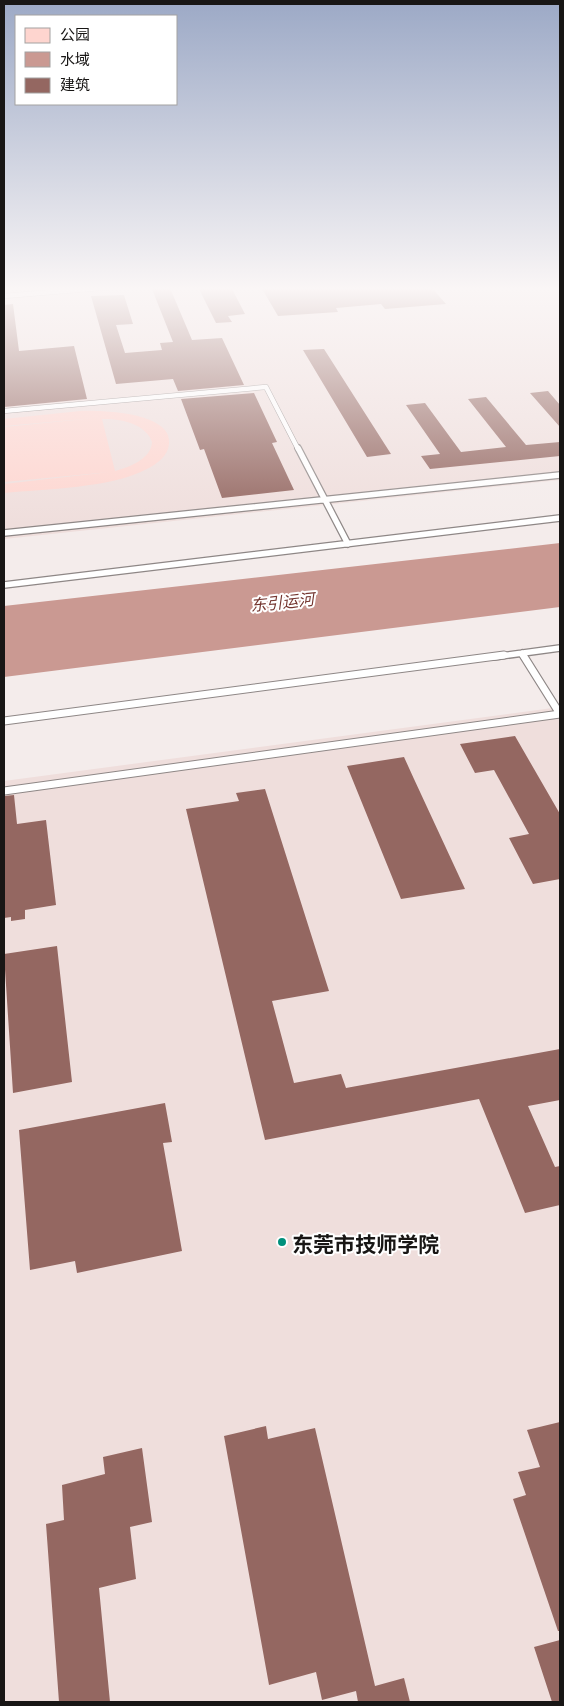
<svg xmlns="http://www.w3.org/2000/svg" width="564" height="1706" viewBox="0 0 564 1706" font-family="Literata,'Noto Sans SC',serif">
  <rect width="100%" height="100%" fill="#f4eceb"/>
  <path fill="#efdedc" d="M50 287H560V480L4 539V291Z
    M560 707V1702H4V781Z"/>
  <path fill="#fed5cf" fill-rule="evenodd" d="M80 411C100 410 173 412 169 444 168 456 157 464 147 469 112 488 45 489 4 493V484L110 472 4 482V427L95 418 4 426V419ZM102 419C118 418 146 423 152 442 151 459 130 467 115 471Z"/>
  <path fill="#ca9992" d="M560 543V607L4 677V606Z"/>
  <path fill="#946761" d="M198 287H231L245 314 228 316 232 322 216 323Z
    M261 287H431L446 304 385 309 381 304 336 308 338 312 278 316Z
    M170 288 192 340 222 338 244 385 178 391 173 379 116 384 91 296 124 295 133 324 116 325 125 353 162 350 160 343 173 342 152 289Z
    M13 304 19 351 74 346 87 399 4 407V305Z
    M324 349 391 454 367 457 303 350Z
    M548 391 560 405V427L530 393Z
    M254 393 277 442 272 443 294 490 222 498 204 449 200 450 181 399Z
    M486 397 526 445 560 442V456L430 469 421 456 440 454 406 405 425 403 461 452 506 447 468 399Z
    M515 736 560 814V879L533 884 509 838 529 834 494 770 475 773 460 744Z
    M404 757 414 779 465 889 401 899 347 766Z
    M265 789 329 991 272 1001 294 1083 341 1074 346 1088 560 1049V1100L528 1106 555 1167 560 1166V1205L525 1213 479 1099 265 1140 186 809 239 801 236 793Z
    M14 795 17 824 46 820 56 905 25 910V919L11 921V917L4 918V796Z
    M57 946 72 1082 13 1093 4 954Z
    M165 1103 172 1142 163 1143 182 1251 77 1273 75 1261 30 1270 19 1130Z
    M560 1422V1631H558L513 1499 526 1495 518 1472 540 1467 527 1430Z
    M266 1426 268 1439 315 1428 375 1686 404 1678 410 1702H358L356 1691 322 1700 316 1672 269 1685 224 1436Z
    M142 1448 152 1522 130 1527 136 1579 99 1588 110 1702H59L46 1524 64 1520 62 1485 105 1474 103 1457Z
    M560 1640V1702H552L534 1647Z"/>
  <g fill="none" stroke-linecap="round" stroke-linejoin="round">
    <defs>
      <path id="service-far2" d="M4 296 113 287
        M4 411 266 387 298 449"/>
      <path id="service-far1" d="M298 448 348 544
        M4 533 560 475
        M4 585 560 518
        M522 653 524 657
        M494 657 560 648"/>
      <path id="service" d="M523 655 560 714
        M4 721 504 655
        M4 791 560 714"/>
    </defs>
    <use href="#service-far2" stroke="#8e8786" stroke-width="5.5"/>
    <use href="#service-far1" stroke="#8e8786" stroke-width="8"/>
    <use href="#service" stroke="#8e8786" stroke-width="9"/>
    <use href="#service-far2" stroke="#fff" stroke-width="4.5"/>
    <use href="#service-far1" stroke="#fff" stroke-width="5.5"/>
    <use href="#service" stroke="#fff" stroke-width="7"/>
  </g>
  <linearGradient id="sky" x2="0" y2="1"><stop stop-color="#9ca9c6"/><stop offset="0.55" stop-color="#faf6f6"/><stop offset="1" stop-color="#faf6f6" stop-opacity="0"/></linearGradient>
  <rect width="564" height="525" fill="url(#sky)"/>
  <circle fill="#00907c" stroke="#fff" stroke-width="2" cx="282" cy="1242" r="5"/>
  <g text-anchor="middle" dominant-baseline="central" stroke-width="4" stroke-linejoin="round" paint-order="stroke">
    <g font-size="16" font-style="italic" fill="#74352f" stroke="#fff">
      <text transform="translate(282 601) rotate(-6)">东引运河</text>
    </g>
    <g font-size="21" font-weight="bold" fill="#181615" stroke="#fff" text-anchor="start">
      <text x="292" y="1242">东莞市技师学院</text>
    </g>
  </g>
  <rect width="564" height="1706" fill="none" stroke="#181615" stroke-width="10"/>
  <rect x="15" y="15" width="162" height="90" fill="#ffffff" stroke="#a3a2a1"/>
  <rect x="25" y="28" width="25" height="15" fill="#fed5cf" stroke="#a3a2a1"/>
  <text x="60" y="40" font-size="15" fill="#181615">公园</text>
  <rect x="25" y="52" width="25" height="15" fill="#ca9992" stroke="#a3a2a1"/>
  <text x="60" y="65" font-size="15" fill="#181615">水域</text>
  <rect x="25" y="78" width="25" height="15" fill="#946761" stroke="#a3a2a1"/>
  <text x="60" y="90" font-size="15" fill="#181615">建筑</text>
</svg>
